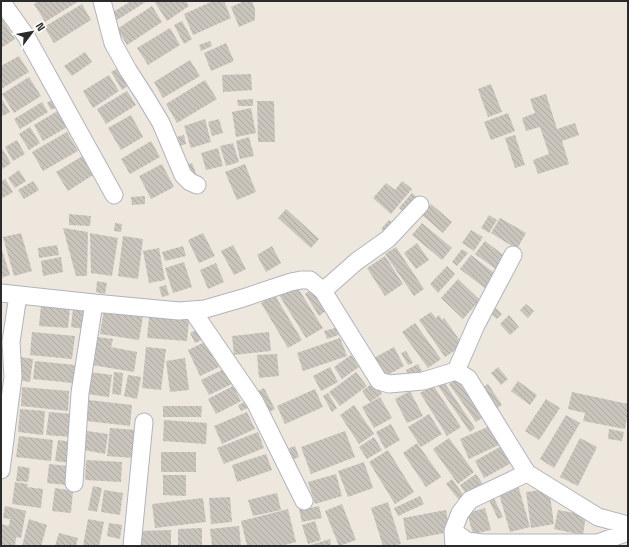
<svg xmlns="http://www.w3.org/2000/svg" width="629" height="547" viewBox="0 0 629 547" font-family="'Space Grotesk',sans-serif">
  <defs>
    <pattern id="building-back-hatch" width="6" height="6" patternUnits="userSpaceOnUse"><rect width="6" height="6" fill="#c9c5bc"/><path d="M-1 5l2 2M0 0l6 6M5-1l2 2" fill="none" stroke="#ada9a2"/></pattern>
  </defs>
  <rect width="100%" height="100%" fill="#ede7de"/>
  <path fill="url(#building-back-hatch)" d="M38 1H79L45 22 34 4Z
    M131 1H147L114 22 110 14Z
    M154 1H186L189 6 167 21Z
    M213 1H224L231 18 193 35 184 14Z
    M242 1H252L255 9V20L239 27 231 7 242 2Z
    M82 4 91 20 54 43 44 27Z
    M152 6 162 22 127 45 117 29Z
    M2 19 15 39 1 48V20Z
    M182 21 192 39 184 44 174 25Z
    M170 28 180 45 148 65 137 48Z
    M210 41 212 46 201 51 199 45Z
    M226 43 234 61 211 71 204 53Z
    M85 52 92 62 72 76 64 66Z
    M19 56 29 72 1 89V66Z
    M190 60 200 76 163 98 154 82Z
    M118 68 129 85 122 90 111 72Z
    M251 74 252 90 223 92 222 75Z
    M109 75 119 91 93 108 83 91Z
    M29 77 41 96 14 113 2 94Z
    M205 80 217 99 177 123 166 104Z
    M491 84 502 112 488 117 478 89Z
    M127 91 136 105 106 124 97 109Z
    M546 94 557 129 575 123 579 135 562 141 569 164 538 174 533 160 549 154 540 127 526 131 522 118 535 113 530 99Z
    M1 98 10 112 3 116 1 114Z
    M53 99 57 107 51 110 47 103Z
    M253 99V106H238L237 100Z
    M257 101H274L275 142H258Z
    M42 102 48 112 20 129 14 119Z
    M251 108 256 133 236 137 232 112Z
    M59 110 69 126 43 141 34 125Z
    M508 113 515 131 491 140 484 122Z
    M131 115 143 137 121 150 108 128Z
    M205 119 211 142 191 148 184 126Z
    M219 119 223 133 212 136 208 122Z
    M30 127 40 143 29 150 19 134Z
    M67 132 78 151 43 171 32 152Z
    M184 135 186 144 179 146 177 137Z
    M515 135 525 165 515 168 505 138Z
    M249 137 254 156 240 159 236 141Z
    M17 140 25 154 13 161 5 147Z
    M151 141 160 157 130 174 121 159Z
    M233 143 239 162 226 166 220 146Z
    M1 147 11 163 1 170Z
    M218 148 223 166 206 170 201 153Z
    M84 155 96 173 68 191 56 172Z
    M192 163 197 176 189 179 184 165Z
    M162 164 174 187 151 199 139 176Z
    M245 164 256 192 237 200 225 172Z
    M19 170 26 181 15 188 8 178Z
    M5 179 13 192 1 199V181Z
    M33 181 39 190 24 199 18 190Z
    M402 181 412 189 391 214 373 198 386 183 395 190Z
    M412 193 418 198 405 213 399 208Z
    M145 196V204L132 205 131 197Z
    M431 204 452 222 443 233 422 215Z
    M286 209 319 239 311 248 278 218Z
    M69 214 91 216 90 226 69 225Z
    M489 215 497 220 489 233 481 228Z
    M500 218 526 233 517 249 491 233Z
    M389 220 395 226 387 234 381 229Z
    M115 223 122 224 121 232 114 231Z
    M422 223 452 248 442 260 412 235Z
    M63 228 88 232 87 276H76Z
    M471 230 483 237 474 251 462 243Z
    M21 233 32 271 14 276 3 237Z
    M90 233 118 238 112 276 91 273Z
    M203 233 215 256 199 263 188 240Z
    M123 236 143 239 138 279 118 276Z
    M485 241 506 257 497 270 475 254Z
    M417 243 429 260 416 269 404 253Z
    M57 245 59 255 39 258 38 248Z
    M233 245 246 269 234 275 221 251Z
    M183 246 186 256 165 261 162 252Z
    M272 246 281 263 266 272 257 255Z
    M1 247 10 275 1 278Z
    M396 247 424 289 414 296 385 254Z
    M159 248 165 280 149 283 143 251Z
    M462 249 468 253 457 266 452 262Z
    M471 255 497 275 486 289 460 269Z
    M385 256 403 284 385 296 367 268Z
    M61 257 63 272 43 276 41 261Z
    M184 262 192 287 173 293 165 268Z
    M216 263 224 282 208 289 200 270Z
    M447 266 455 274 438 293 430 284Z
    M458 279 480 300 463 319 441 298Z
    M97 281 107 283 105 294 96 292Z
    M166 285 169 295 162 297 159 287Z
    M296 285 323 328 306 338 279 295Z
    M313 288 327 310 319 316 305 294Z
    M274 294 302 340 288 348 261 303Z
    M526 304 534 311 528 318 520 310Z
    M41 305 70 307 68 328 39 326Z
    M73 308 85 310 83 329 71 327Z
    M496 308 502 314 497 319 491 314Z
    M104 309 143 316 139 340 100 334Z
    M431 312 436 318 439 315 442 320 444 318 463 345 445 357 419 320Z
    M509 315 519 327 510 335 500 324Z
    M149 317 189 320 187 341 147 338Z
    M415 323 441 359 428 368 402 332Z
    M339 327 341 334 327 339 324 331Z
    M201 328 206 338 195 343 190 333Z
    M32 332 75 336 72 359 30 355Z
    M269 332 271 351 234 355 232 336Z
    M97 337 113 339 111 347 137 352 134 372 92 365Z
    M340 338 347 356 303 371 297 353Z
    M207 341 219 367 200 376 188 350Z
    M146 347 166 349 161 390 142 388Z
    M394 347 404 366 382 378 372 359Z
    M406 351 413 363 408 365 401 353Z
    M277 354 279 376 259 378 257 355Z
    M351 355 359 367 342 379 334 367Z
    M21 357 33 359 30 382 18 380Z
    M185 358 189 390 170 392 166 361Z
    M35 361 75 365 73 383 33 379Z
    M418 364 422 371 410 378 406 370Z
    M330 367 338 382 321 391 313 376Z
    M498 367 508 379 501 385 491 373Z
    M224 369 232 384 209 395 201 380Z
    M90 372 112 375 109 397 87 394Z
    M114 372 123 373 121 395 112 394Z
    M356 372 367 386 340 406 329 392Z
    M128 375 141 377 137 399 124 396Z
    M462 375 488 414 476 422 449 384Z
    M518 381 537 395 530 405 511 391Z
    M374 382 382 394 370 402 362 391Z
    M444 382 475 428 470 432 438 386Z
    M488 384 502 405 497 408 483 387Z
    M433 385 461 427 447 436 420 393Z
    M233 386 241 401 216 414 208 399Z
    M22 387 69 391 68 411 21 406Z
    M264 388 275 409 267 413 256 392Z
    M315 389 323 407 285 424 277 406Z
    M410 391 423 416 407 423 395 399Z
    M572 392 628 404V412L625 429 583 421 585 413 568 409Z
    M328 393 337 408 332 412 323 396Z
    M380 397 392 418 374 428 362 407Z
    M546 399 560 408 539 440 525 431Z
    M89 400 132 405 130 426 87 421Z
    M249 400 252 406 241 411 238 405Z
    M354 405 374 434 359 444 340 415Z
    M163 406H202L201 417H163Z
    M20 409 45 411 43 435 18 432Z
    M49 412 73 414 71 437 46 435Z
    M247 412 255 429 222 444 214 426Z
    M429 414 442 434 421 447 408 427Z
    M566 415 580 423 554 468 540 459Z
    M164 420 207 423 206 444 163 441Z
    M391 424 400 440 385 449 376 432Z
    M492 425 501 444 469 459 460 439Z
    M110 428 137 430 134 458 107 456Z
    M609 429 624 432 622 441 608 439Z
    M87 431 108 434 105 454 84 450Z
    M345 431 355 457 311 474 301 447Z
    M258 432 264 448 224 464 217 448Z
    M19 436 53 440 51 461 16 457Z
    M374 437 382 450 367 459 359 447Z
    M449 438 474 472 458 484 433 449Z
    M580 438 597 447 578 486 560 477Z
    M58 440 72 442 70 463 55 461Z
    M417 443 441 477 426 487 403 453Z
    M505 444 515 461 484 478 475 461Z
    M295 446 299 457 292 460 287 449Z
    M388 450 414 492 395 504 369 462Z
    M161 452H196V472H161Z
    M266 454 272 470 237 482 232 465Z
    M86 460 122 462 121 482 85 480Z
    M364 462 373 488 348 497 338 471Z
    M49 464 68 466 66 485 47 483Z
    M18 466 30 468 28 482 16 481Z
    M336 474 342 496 315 504 308 482Z
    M476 474 484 486 468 497 460 485Z
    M163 475H186V496L163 495Z
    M452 479 465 497 460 501 446 484Z
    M15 482 28 484 27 487 43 489 41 508 12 504Z
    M518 485 530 527 510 532 498 490Z
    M93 486 102 488 97 512 88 510Z
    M55 488 73 491 71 513 52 511Z
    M549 489 554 524 531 528 526 492Z
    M104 490 123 493 120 515 101 512Z
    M277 493 281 510 253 516 248 500Z
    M420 496 424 504 398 516 394 508Z
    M493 496 503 517 498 519 488 498Z
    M230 497 232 522 211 524 209 498Z
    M203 498 206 522 155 528 152 504Z
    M388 502 401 544 393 546H383L371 508Z
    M342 504 356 540 339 546 325 511Z
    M5 506 26 511 21 538 16 537 15 546 1 545V524L9 526 10 519 3 518Z
    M319 506 322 518 302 522 299 510Z
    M485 508 491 530 473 534 467 513Z
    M288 509 296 542 281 546H247L241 521Z
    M446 510 450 532 407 540 403 518Z
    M558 510 586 515 583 535 554 529Z
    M29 519 47 525 41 546H22Z
    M88 519 104 522 99 546H83Z
    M315 521 321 540 308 544 302 525Z
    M109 523 122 525 120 539 107 536Z
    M239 526 241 546H212L210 529Z
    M202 528V546H178V529Z
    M171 530V546H141V531Z
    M59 533 78 538 76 546H55Z
    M330 539 331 546H307Z"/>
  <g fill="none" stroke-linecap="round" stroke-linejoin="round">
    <defs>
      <path id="minor" d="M1 1 26 36 114 195
        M102 1 113 43 128 70 146 98 161 123 183 175 190 182 197 185
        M323 291 357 261 388 239 420 205
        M1 293 94 303 179 311 205 309 243 298 291 282 301 280H310L323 291 379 381 389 384 423 381 456 371 468 378 527 473 598 517 628 525
        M192 310 255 402 304 501
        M456 371 476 325 513 255
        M1 470 13 377 11 342 18 295
        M74 483 80 393 94 303
        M453 531 467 541 483 543H598L628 532
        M132 546 144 422
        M454 546 453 531 460 513 470 500 527 473"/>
    </defs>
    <use href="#minor" stroke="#b1b4bf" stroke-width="19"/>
    <use href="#minor" stroke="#fff" stroke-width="17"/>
  </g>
  <rect width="629" height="547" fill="none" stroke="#2b2b2b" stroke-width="4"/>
  <g transform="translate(32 32) rotate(58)" stroke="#ffffff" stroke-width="3" paint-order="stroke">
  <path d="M0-3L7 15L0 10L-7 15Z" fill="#2b2b2b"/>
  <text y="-6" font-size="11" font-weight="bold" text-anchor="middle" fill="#2b2b2b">N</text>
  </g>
</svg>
